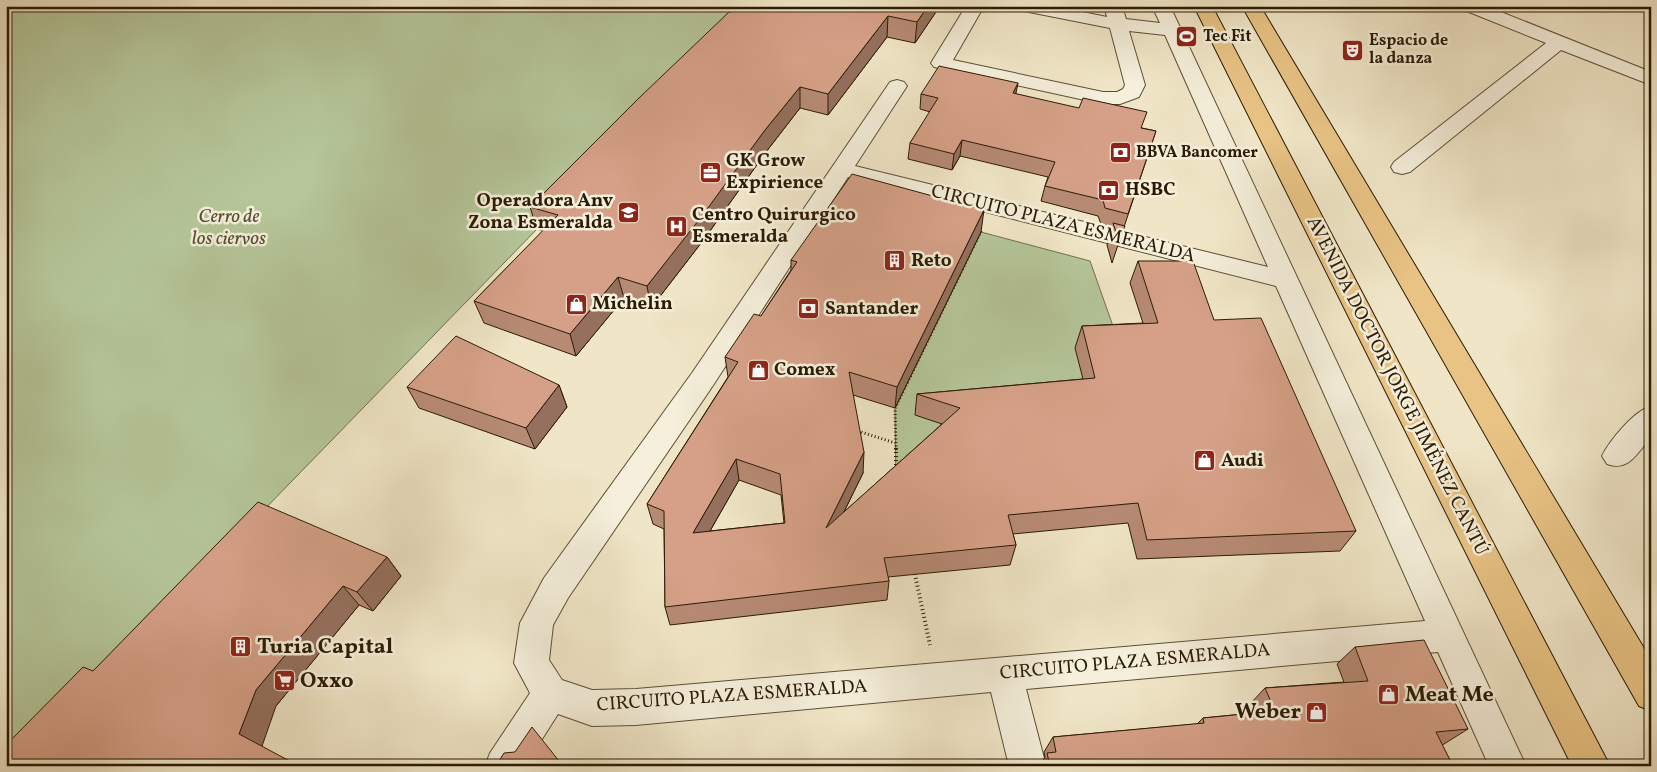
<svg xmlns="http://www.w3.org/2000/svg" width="1657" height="772" viewBox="0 0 1657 772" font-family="Vollkorn,serif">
  <rect width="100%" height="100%" fill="#f0e6c7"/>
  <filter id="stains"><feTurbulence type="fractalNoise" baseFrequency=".004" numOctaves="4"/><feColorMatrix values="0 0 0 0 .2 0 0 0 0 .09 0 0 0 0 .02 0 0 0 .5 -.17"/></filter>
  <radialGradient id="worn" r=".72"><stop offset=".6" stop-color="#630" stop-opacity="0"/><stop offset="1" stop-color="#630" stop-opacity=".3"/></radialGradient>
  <path fill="#b5c699" stroke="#70704e" d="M6 6H759L643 120 15 766H6Z
    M981 232 1090 261 1120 346 1087 400 938 413 944 440 896 484 895 408Z"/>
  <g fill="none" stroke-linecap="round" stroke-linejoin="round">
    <defs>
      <path id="minor" d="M966 6H984L953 60 1103 92H1117L1123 89 1125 85 1110 28 1024 11 1018 10 1015 6H1053L1107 17 1104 6H1122L1126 19 1160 23 1152 6H1170L1526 766H1489L1438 652 1026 689 1046 766H1009L991 692 636 725 592 726 558 714 525 766H485L490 753 530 693 514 663 520 623 544 578 692 373 890 82 897 80 904 82 907 86 855 166 1268 267 1165 35 1129 31 1145 85 1139 97 1120 104H1103L934 67 931 63ZM848 177 1276 286 1425 621 636 689 592 690 562 680 549 660 553 625 568 598 712 387Z
        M1461 6H1486L1651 72V85L1561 50 1410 172 1402 174 1394 172 1391 167 1394 162 1546 43 1464 10Z
        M1651 406V437C1637 453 1629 472 1607 464L1602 456C1610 440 1634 411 1651 406Z"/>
      <path id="major" d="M1194 6H1212L1610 766H1572Z
        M1242 6H1260L1651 660V711L1639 706Z"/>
    </defs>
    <use href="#minor" stroke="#5c4e35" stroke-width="2"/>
    <use href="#major" stroke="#2b1b04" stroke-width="2"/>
    <path stroke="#2b1b04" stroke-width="3" stroke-dasharray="1 2.5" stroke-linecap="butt" d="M858 431 895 443
      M896 450 895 408 982 229"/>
    <path stroke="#2b1b04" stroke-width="4" stroke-dasharray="1 3" stroke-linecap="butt" d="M896 448V468
      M914 570 930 645"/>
    <use href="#minor" fill="#f5efdb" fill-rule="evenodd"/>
    <use href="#major" fill="#e8c384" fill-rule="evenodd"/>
  </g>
  <path fill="#b78a74" stroke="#2b1b04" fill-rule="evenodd" d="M940 6 915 43 887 37 828 115 800 108 766 152 705 238 651 308 624 298 576 356 484 323 474 301 543 231 537 229 530 207 730 13Z
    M921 94H1016L1142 128 1156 131 1112 263 1107 245 1112 227 1101 224 1098 216 1041 201 1045 186 1048 177 960 156 952 170 908 159 910 143 930 112 920 109Z
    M981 232 895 408 853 395 863 473 844 512 942 424 915 415 917 394 1083 379 1075 348 1082 326 1143 323 1130 283 1138 261 1214 320 1356 531 1340 551 1137 559 1128 523 1013 534 1016 545 1010 565 888 577 889 581 887 600 670 625 665 607 664 529 653 524 647 504 728 377 725 357 761 316 791 270V260ZM739 480 781 495 784 523 710 531Z
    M559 385 567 407 535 449 419 408 407 387Z
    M387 557 401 576 373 611 359 605 276 706 93 671Z
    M1355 647 1468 729 1444 744 1442 745 1453 766H1040L1045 757 1044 752 1053 737 1197 724 1203 718 1253 713 1250 704 1265 688 1344 682 1337 664Z"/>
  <path fill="#95705e" stroke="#2b1b04" d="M928 6H940L915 43 917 22Z
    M888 16 887 37 828 115V94Z
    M1018 83 1015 98 1013 93Z
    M800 87V108L766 152 705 238 651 308 647 286 765 130Z
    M962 140 960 156 952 170 954 154Z
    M984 210 981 232 895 408 897 387Z
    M618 277 624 298 576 356 570 334Z
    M559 385 567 407 535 449 526 428Z
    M864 452 863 473 826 548V528Z
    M736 459 739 480 698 552 693 533Z
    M387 557 401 576 373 611 357 592Z
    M343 586 359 605 276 706 261 749 239 734 256 690Z"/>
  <path fill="#d5a087" stroke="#2b1b04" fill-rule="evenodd" d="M737 6H928L917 22 888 16 828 94 800 87 765 130 702 216 647 286 618 277 570 334 474 301 558 215 530 207 639 98 729 12 730 13Z
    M939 66 1018 83 1013 93 1079 108 1083 98 1147 112 1141 128 1156 131 1128 214 1105 208 1103 200 1045 186 1055 162 962 140 954 154 910 143 938 98 921 94Z
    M852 174 984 210 897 387 849 372 864 452 826 528 960 408 917 394 1095 378 1082 326 1158 323 1138 261H1193L1214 320 1261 318 1356 531 1147 540 1138 503 1008 515 1016 545 884 558 889 581 665 607 664 511 647 504 738 362 725 357 754 314 761 316 797 262 791 260ZM736 459 780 474 785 523 693 533Z
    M1113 223 1125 226 1119 241Z
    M456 336 559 385 526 428 407 387Z
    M258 502 387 557 357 592 343 586 256 690 239 734 299 766H6V745L83 667 93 671Z
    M1424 640 1468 729 1436 732 1453 766H1050L1047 753 1056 752 1053 737 1204 723 1203 718 1275 711 1265 688 1368 681 1355 647Z
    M532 727 563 766H496L504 753 515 752Z"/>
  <defs>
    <symbol id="stadium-square" viewBox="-11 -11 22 22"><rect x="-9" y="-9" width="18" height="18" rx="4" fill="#8f2418" stroke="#f5efdb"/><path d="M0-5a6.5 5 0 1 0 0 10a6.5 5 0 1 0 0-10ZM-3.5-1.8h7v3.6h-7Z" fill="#fff"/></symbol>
    <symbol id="theatre-square" viewBox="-11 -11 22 22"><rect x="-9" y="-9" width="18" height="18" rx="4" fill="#8f2418" stroke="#f5efdb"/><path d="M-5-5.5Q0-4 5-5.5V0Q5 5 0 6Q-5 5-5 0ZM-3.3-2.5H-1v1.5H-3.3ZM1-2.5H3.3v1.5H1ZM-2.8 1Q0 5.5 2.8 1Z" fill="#fff"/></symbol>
    <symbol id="bank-square" viewBox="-11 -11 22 22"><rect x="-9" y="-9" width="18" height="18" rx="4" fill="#8f2418" stroke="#f5efdb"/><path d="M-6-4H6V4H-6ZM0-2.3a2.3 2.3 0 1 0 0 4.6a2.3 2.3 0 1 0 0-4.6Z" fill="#fff"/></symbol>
    <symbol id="office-square" viewBox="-11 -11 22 22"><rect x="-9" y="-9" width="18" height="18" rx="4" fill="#8f2418" stroke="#f5efdb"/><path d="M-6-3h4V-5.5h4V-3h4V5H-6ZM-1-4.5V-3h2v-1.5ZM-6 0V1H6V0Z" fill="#fff"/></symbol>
    <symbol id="school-square" viewBox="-11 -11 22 22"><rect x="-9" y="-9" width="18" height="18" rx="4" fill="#8f2418" stroke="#f5efdb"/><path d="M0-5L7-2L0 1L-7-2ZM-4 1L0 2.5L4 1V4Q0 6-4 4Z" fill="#fff"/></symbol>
    <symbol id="hospital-square" viewBox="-11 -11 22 22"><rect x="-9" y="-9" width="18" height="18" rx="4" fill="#8f2418" stroke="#f5efdb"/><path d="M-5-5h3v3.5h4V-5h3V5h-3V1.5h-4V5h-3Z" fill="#fff"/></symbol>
    <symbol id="building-square" viewBox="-11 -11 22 22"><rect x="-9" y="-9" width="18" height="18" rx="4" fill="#8f2418" stroke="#f5efdb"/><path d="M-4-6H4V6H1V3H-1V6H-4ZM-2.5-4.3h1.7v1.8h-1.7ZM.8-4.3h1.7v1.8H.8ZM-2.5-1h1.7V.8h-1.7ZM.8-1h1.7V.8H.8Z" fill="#fff"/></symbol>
    <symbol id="shop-square" viewBox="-11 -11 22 22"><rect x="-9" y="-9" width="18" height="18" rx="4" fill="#8f2418" stroke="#f5efdb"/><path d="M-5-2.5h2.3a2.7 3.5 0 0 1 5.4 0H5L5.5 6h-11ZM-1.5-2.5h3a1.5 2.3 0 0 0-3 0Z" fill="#fff"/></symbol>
    <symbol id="supermarket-square" viewBox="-11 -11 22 22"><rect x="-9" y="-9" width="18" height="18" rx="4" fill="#8f2418" stroke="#f5efdb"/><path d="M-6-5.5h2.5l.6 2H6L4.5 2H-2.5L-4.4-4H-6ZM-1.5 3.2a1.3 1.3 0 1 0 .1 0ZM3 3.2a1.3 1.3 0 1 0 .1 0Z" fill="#fff"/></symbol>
  </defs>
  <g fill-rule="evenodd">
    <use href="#stadium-square" x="1174" y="24" width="25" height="25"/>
    <use href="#theatre-square" x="1340" y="38" width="25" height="25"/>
    <use href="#bank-square" x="1108" y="140" width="25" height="25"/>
    <use href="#office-square" x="698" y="160" width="25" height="25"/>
    <use href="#bank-square" x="1096" y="178" width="25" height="25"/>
    <use href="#school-square" x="616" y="200" width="25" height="25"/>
    <use href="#hospital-square" x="664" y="214" width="25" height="25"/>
    <use href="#building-square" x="882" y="248" width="25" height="25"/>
    <use href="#shop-square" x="564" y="292" width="25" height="25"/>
    <use href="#bank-square" x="796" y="296" width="25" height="25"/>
    <use href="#shop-square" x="746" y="358" width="25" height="25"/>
    <use href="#shop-square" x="1192" y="448" width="25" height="25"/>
    <use href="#building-square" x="228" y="634" width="25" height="25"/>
    <use href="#supermarket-square" x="272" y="668" width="25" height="25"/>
    <use href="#shop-square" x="1376" y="682" width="25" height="25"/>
    <use href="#shop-square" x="1304" y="700" width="25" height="25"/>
  </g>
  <g text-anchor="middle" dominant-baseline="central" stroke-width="5" stroke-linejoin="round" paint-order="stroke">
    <g font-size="16" font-weight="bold" fill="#2b1b04" stroke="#f5efdb" text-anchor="start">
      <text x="1203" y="37">Tec Fit</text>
      <text x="1369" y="41">Espacio de<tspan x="1369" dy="18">la danza</tspan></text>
      <text x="1136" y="153">BBVA Bancomer</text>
    </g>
    <g font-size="19" font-weight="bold" fill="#2b1b04" stroke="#f5efdb" text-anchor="start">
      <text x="726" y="161">GK Grow<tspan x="726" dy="22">Expirience</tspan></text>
      <text x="1125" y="190">HSBC</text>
      <text x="613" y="201" text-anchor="end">Operadora Anv<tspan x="613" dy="22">Zona Esmeralda</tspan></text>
      <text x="692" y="215">Centro Quirurgico<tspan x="692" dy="22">Esmeralda</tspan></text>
      <text x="911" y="261">Reto</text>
      <text x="592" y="304">Michelin</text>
      <text x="825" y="309">Santander</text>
      <text x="774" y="370">Comex</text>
      <text x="1221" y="461">Audi</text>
    </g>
    <g font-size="19" font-style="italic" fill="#544e31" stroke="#f5efdb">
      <text x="229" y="217">Cerro de<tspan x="229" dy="22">los ciervos</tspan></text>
    </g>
    <g font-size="19" fill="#2b1b04" stroke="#f5efdb">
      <text transform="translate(1063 224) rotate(14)">CIRCUITO PLAZA ESMERALDA</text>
      <text transform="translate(1397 386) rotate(63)">AVENIDA DOCTOR JORGE JIMÉNEZ CANTÚ</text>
      <text transform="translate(1135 662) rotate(-5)">CIRCUITO PLAZA ESMERALDA</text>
      <text transform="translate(732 696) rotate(-4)">CIRCUITO PLAZA ESMERALDA</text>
    </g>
    <g font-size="22" font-weight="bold" fill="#2b1b04" stroke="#f5efdb" text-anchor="start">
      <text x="257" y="647">Turia Capital</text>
      <text x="300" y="681">Oxxo</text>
      <text x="1405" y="695">Meat Me</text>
      <text x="1301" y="712" text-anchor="end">Weber</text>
    </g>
  </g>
  <rect width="1657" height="772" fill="none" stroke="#f0e6c7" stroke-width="25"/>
  <rect x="8" y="8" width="1642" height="757" fill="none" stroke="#2b1b04" stroke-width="2.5"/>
  <rect x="12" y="12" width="1632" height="747" fill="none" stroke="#2b1b04"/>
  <rect width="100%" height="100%" filter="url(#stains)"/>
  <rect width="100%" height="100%" fill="url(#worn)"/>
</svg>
